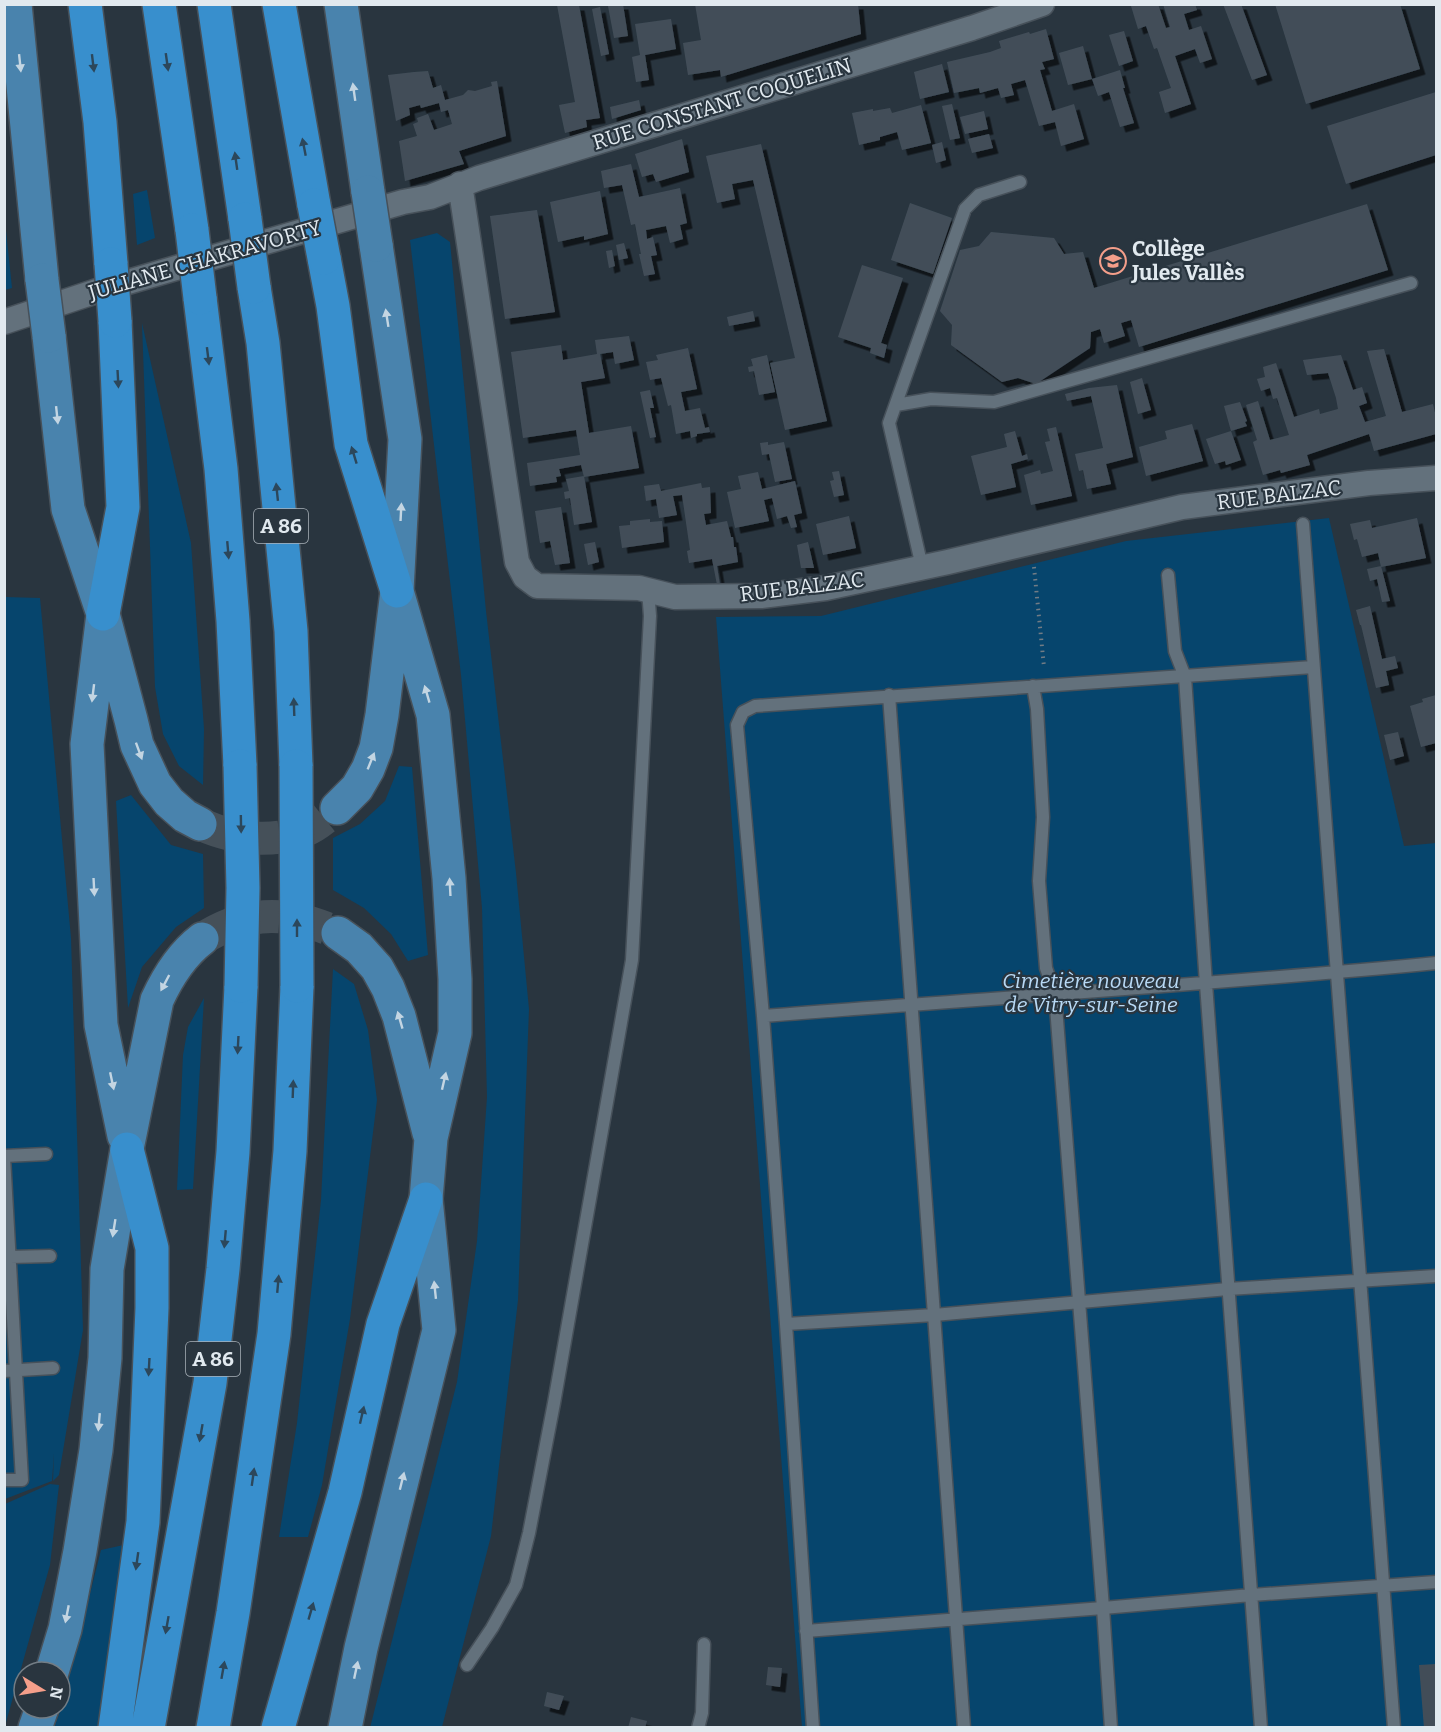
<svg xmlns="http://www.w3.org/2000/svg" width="1441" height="1732" viewBox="0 0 1441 1732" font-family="Bitter,serif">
  <defs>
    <filter id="shadow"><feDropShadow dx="5.5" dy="5.5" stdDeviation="0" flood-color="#0009"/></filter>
  </defs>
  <rect width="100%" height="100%" fill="#29353f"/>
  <path fill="#06456d" d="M147 190 155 238 137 245 133 194Z
    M5 221 12 288 5 290H4Z
    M437 233 450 242 486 611 516 873 529 1009 518 1300 491 1536 442 1727 370 1728 457 1382 477 1241 487 1097 482 908 461 675 410 240Z
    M142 323 191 543 204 729 203 785 179 766 163 734 155 687Z
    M1329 518 1404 846 1436 843V1727H802L716 617 821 616 1126 541Z
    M5 597 40 598 71 938 83 1330 59 1475 53 1481 54 1453 52 1481 5 1499Z
    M399 766 412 767 428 955 408 961 391 934 364 908 333 890V838L360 824 385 801Z
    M131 795 171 845 203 854 204 908 176 927 142 967 128 1008 116 801Z
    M333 969 354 984 368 1030 377 1100 350 1319 322 1485 308 1537H279L297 1423 321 1200Z
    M204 998 193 1189 177 1190 183 1055 188 1027Z
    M50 1484 59 1485 50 1565 5 1726V1504Z
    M128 1544 108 1727 54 1728 61 1709 101 1550Z"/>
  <path fill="#424e59" filter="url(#shadow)" d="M614 4H623L628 36 614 38 608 6Z
    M695 4H858L861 34 721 77 720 70 688 75 683 43 701 40Z
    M1135 4H1158L1166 28 1170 27 1163 4H1195L1197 10 1184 14 1189 30 1201 26 1212 59 1200 63 1195 49 1175 56 1191 104 1165 113 1159 92 1171 88 1157 48 1154 49 1146 26 1138 29 1131 6Z
    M1223 4H1241L1267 75 1252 80Z
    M1275 4H1400L1420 69 1306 104Z
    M557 5H579L600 118 586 120 587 127 565 133 559 105 575 102Z
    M600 7 609 54 601 56 592 9Z
    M671 19 676 49 645 55 649 80 636 82 632 57 640 55 635 24Z
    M1046 29 1054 59 1042 62 1045 69 1040 70 1052 111 1074 104 1084 139 1061 146 1055 122 1039 126 1025 80 1011 84 1014 95 1001 98 998 88 980 93 979 88 954 93 947 62 990 52 1001 48 999 41 1029 32 1030 34Z
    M1124 31 1133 61 1119 66 1109 35Z
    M1083 46 1092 79 1120 70 1125 88H1123L1134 123 1120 127 1109 92 1098 96 1092 79 1068 85 1059 53Z
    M942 64 949 92 920 99 914 72Z
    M428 71 433 88 441 85 445 100 463 95 468 90 475 91 492 86 491 82 497 81 506 136 459 151 464 164 405 181 399 141 417 136 413 124 418 122 417 118 428 114 434 130 452 124 448 110 441 112 439 103 421 108 420 105 409 108 410 115 396 121 388 75 414 72Z
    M1436 92V155L1346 184 1327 126Z
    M639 100 641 110 612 119 610 107Z
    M952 104 960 138 950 140 942 106Z
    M921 105 931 143 902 150 897 132 880 137V140L859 145 852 113 873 109V111L890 108 892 113Z
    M984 111 988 129 965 134 960 117Z
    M989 134 993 148 972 153 968 139Z
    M682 139 689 172 656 182 653 174 642 177 635 154Z
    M942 142 946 160 936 163 932 145Z
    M761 144 827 421 785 430 770 363 795 358 753 180 732 184 735 199 717 203 706 156Z
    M631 164 639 197 680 188 687 223 680 225 683 239 670 243 666 226 646 230 647 239 653 237 657 255 651 256 655 274 644 276 639 254H641L635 224 631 225 622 185 604 188 601 171Z
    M600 191 608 234 584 240V236L558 242 550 202Z
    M910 203 952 218 933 274 891 260Z
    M1367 204 1388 270 1139 347 1131 320 1121 323 1125 336 1104 343 1100 329 1091 332 1090 348 1036 384 1018 378 1002 382 951 345 952 325 940 311 960 250 979 246 991 232 1054 238 1064 254 1083 252 1094 288Z
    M537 210 555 312 505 319 490 216Z
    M624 243 628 258 619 260 616 245Z
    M612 250 615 266 609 268 606 251Z
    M862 265 903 278 881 343 887 345 884 358 870 353 871 348 838 337Z
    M753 311 755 321 729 326 727 317Z
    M629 336 634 360 615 364 613 352 600 354 605 378 581 382 589 433 631 426 639 468 584 477 581 465 559 469 561 476 556 477 557 482 530 486 527 463 580 455 576 430 523 438 511 352 561 345 563 360 597 354 595 340Z
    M688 348 697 389 681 392 685 411 700 408 705 428 709 427 710 432 697 434V436L691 438 690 431 676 434 671 405 668 406 661 378 650 380 646 362 658 360 656 355Z
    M1384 349 1402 412 1433 404 1436 417V434L1374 451 1369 434 1307 455 1310 465 1281 473 1280 470 1263 475 1253 442 1257 440 1246 405 1258 401 1270 440 1289 435 1277 398 1273 399 1270 388 1261 391 1257 379 1265 377 1263 367 1276 363 1294 417 1319 409 1320 414 1338 409 1336 398 1328 373 1307 375 1303 360 1341 355 1353 390 1362 387 1367 403 1359 406 1365 422 1386 416 1367 351Z
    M767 355 775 392 759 395 754 371 749 372 748 367 753 366 751 359Z
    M1142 378 1151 410 1138 414 1130 382Z
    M1117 385 1133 457 1106 464 1111 484 1087 489 1083 470 1079 471 1075 454 1103 448 1091 396 1067 401 1065 394 1089 388Z
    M650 390 654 408H650L656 437 650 438 640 392Z
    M1240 402 1247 421 1245 422 1247 426 1231 431 1241 460 1226 465 1225 461 1215 464 1206 439 1231 431 1224 406Z
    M1192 424 1203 461 1146 476 1139 447 1167 439 1165 431Z
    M1056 427 1072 496 1031 505 1024 475 1040 470 1041 474 1053 471 1045 442 1050 441 1047 429Z
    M1015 431 1022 456 1027 454 1028 459 1011 464 1016 487 981 495 971 456 1007 447 1004 434Z
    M768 442V445L784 442 792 479 775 482 769 454 762 455 760 443Z
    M839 471 844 495 834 497 830 481 834 480 832 472Z
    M758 472 762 489 795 481 802 513 794 515 797 527 791 528 787 516 777 519 772 498 764 500 769 521 735 528 727 492 741 489 738 476Z
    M584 476 592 522 574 525 570 498 565 499 564 492 569 491 566 479Z
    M701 483 702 488 710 487 711 513 704 514 706 525 727 521 731 537H733L734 547H736L738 562 717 566 720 585H717L712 559 689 563 687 551 690 550 682 495 673 496 677 515 659 518 656 499 646 501 644 486 659 484 661 491Z
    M561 507 570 563 555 565 550 541 540 543 535 511Z
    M849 516 856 548 823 555 816 524Z
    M1417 518 1426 558 1381 567 1378 553 1362 557 1357 539 1354 540 1350 524 1370 520 1372 528Z
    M650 519V522L662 521 664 542 622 548 619 526 630 525V521Z
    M595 542 599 562 588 565 584 544Z
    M808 542 814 568H801L797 545Z
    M1381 566 1390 601 1382 602 1377 579 1370 581 1367 569Z
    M1370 606 1382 659 1395 656 1398 668 1386 671 1389 685 1376 688 1361 625H1360L1356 610Z
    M1436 695V743L1421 747 1410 706 1423 702 1422 699Z
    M1398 732 1404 756 1390 760 1384 735Z
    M1436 1664V1728H1424L1419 1665Z
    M768 1667 782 1668 780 1687 766 1685Z
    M547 1692 564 1696 559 1710 544 1706Z
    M631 1717 647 1721 645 1728H628Z"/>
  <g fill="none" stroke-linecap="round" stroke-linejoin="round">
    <path stroke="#455059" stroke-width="33" stroke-dasharray="33 16" stroke-linecap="butt" d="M200 824C233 839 272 844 306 830 318 825 327 816 337 808
      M202 939C250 909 288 911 338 933"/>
    <defs>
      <path id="lane" d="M896 405 931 399 994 402 1411 283
        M1303 524 1394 1728
        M922 567 889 423 965 209 979 195 1020 182
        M1168 575 1175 651 1185 677 1206 984 1261 1728
        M1033 686 1037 709 1043 817 1039 881 1046 968 1055 994 1103 1608 1111 1728
        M889 695 964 1728
        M763 1016C987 998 1212 985 1436 963
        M4 1156 46 1154
        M4 1157 22 1480H4
        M10 1257 50 1256
        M786 1324 934 1315 1228 1289 1436 1276
        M4 1371 53 1368
        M806 1631 1103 1608 1251 1595 1436 1582
        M467 1665 492 1628 516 1585 529 1533 554 1403 632 960 650 616 648 590
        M698 1728 702 1713 704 1644
        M813 1728 786 1324 763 1016 737 725 743 712 755 706 1313 667"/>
      <path id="street" d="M460 184 517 562 525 577 537 586 639 588 675 597 761 596 826 588 948 562 1182 507 1369 483 1436 478
        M4 322 97 291 403 202 430 197 479 178 972 28 1042 4"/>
      <path id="primary" d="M15 4 42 280
        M341 4 368 192
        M49 336 68 509 103 614 131 720 137 745 155 784 169 802 185 816 200 824
        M103 614 87 744 101 1025 124 1136
        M337 808 357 788 368 769 376 748 382 715 397 591 405 439 376 245
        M338 933 359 948 377 968 388 988 399 1016 429 1133
        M52 1672 65 1629 80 1551 96 1450 105 1358 107 1269 127 1149 157 1000C168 976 181 955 202 939
        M35 1728 42 1708
        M345 1728 361 1648 439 1330 426 1199 431 1138 455 1033V979L449 878 433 715 397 591"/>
      <path id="highway" d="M85 4 100 122 111 264
        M159 4 192 230
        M214 4 245 219
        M279 4 314 205
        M324 258 333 306 351 444 397 591
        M254 287 263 343 291 631 296 766
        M200 298 221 469 233 621 240 766
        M103 614 123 507 115 321
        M115 1728 143 1522 152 1308V1248L127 1149
        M148 1728 210 1383 223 1269 233 1152 241 986
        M213 1728 233 1613 274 1334 290 1151 297 986
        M278 1728 345 1492 383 1324 426 1199"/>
    </defs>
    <use href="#lane" stroke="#47515a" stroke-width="15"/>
    <use href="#street" stroke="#47515a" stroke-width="27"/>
    <use href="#primary" stroke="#47515a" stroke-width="36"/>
    <use href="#highway" stroke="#47515a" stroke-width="36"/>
    <path stroke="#727c85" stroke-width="4" stroke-dasharray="1.5 4.5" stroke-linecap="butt" d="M1034 567 1044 667"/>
    <use href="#lane" stroke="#63717c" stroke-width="12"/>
    <use href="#street" stroke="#63717c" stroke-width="24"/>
    <use href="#primary" stroke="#4983ad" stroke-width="33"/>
    <use href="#highway" stroke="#388fcd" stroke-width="33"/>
    <defs>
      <path id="primary-bridge" d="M368 192 376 245
        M42 280 49 336"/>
      <path id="highway-bridge" d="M314 205 324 258
        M245 219 254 287
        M192 230 200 298
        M111 264 115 321
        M240 766 243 888 241 986
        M296 766 297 986"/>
    </defs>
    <use href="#primary-bridge" stroke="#47515a" stroke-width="36" stroke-linecap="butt"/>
    <use href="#highway-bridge" stroke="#47515a" stroke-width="36" stroke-linecap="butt"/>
    <use href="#primary-bridge" stroke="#4983ad" stroke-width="33"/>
    <use href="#highway-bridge" stroke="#388fcd" stroke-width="33"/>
  </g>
  <defs><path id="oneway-solid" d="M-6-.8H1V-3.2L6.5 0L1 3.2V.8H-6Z" transform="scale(1.5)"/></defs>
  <g fill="#2c475b">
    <use href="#oneway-solid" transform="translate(167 62) rotate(82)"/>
    <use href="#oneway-solid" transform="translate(93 63) rotate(83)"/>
    <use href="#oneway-solid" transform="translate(304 147) rotate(-101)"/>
    <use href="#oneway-solid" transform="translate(236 161) rotate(-98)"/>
    <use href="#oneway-solid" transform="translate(208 356) rotate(83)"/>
    <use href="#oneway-solid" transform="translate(118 379) rotate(87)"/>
    <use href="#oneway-solid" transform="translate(354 455) rotate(-107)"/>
    <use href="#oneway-solid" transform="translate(277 492) rotate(-96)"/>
    <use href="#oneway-solid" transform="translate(228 550) rotate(85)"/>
    <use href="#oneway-solid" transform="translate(294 707) rotate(-92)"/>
    <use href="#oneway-solid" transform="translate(241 824) rotate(89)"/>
    <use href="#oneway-solid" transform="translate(297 928) rotate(-90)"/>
    <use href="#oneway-solid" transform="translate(238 1045) rotate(93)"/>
    <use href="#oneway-solid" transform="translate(293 1089) rotate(-88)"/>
    <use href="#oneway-solid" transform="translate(225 1239) rotate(95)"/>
    <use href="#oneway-solid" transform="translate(278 1284) rotate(-85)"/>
    <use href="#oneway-solid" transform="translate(149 1367) rotate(93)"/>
    <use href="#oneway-solid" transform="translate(362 1415) rotate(-77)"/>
    <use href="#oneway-solid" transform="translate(201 1433) rotate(100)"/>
    <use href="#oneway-solid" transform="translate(253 1477) rotate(-82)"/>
    <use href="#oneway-solid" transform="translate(137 1561) rotate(98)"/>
    <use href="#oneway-solid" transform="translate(311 1611) rotate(-74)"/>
    <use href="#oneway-solid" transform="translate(167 1625) rotate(100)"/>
    <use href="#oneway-solid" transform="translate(223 1670) rotate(-80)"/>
  </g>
  <g fill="#c3d5e2">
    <use href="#oneway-solid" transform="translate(20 63) rotate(84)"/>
    <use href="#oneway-solid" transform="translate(354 92) rotate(-98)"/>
    <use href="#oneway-solid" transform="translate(387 318) rotate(-99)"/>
    <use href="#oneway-solid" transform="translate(57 415) rotate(84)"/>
    <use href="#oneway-solid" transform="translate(401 512) rotate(-87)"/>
    <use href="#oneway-solid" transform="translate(93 693) rotate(97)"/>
    <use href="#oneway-solid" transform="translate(427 694) rotate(-106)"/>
    <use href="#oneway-solid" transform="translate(139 751) rotate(70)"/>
    <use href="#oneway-solid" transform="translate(371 761) rotate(-68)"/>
    <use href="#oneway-solid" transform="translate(94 887) rotate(87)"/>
    <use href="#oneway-solid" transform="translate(450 887) rotate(-93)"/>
    <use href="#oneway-solid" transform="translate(165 983) rotate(118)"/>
    <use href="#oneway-solid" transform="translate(400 1020) rotate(-106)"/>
    <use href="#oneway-solid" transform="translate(112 1081) rotate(78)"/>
    <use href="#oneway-solid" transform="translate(444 1081) rotate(-77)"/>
    <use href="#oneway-solid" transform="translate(114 1228) rotate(99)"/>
    <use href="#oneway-solid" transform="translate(435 1290) rotate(-96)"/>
    <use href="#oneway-solid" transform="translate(99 1422) rotate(95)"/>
    <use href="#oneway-solid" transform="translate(402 1481) rotate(-76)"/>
    <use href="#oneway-solid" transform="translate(67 1614) rotate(101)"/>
    <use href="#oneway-solid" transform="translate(356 1670) rotate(-78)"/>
  </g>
  <defs>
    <symbol id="school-ring" viewBox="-11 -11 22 22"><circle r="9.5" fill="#29353f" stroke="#f49e8a" stroke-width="1.5"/><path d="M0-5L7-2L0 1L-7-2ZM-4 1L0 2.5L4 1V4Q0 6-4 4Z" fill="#f49e8a"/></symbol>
  </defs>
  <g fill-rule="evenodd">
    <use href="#school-ring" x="1098" y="246" width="30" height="30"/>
  </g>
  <g text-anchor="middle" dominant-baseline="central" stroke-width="4.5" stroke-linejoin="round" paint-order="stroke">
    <g fill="#29353f" stroke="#aab3ba" stroke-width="1.5">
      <rect x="254" y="509" width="54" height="34" rx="4.5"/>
      <rect x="186" y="1342" width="54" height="34" rx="4.5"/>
    </g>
    <g font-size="20" font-weight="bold" fill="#e1e9ef">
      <text x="281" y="526">A 86</text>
      <text x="213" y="1359">A 86</text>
    </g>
    <g font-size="21" fill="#e1e9ef" stroke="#29353f">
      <text transform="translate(722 104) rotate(-17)">RUE CONSTANT COQUELIN</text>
      <text transform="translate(205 260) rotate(-16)">JULIANE CHAKRAVORTY</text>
      <text transform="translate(1279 495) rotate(-7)">RUE BALZAC</text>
      <text transform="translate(802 587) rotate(-7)">RUE BALZAC</text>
    </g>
    <g font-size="21" font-weight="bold" fill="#e1e9ef" stroke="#29353f" text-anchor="start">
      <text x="1132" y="249">Collège<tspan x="1132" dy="24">Jules Vallès</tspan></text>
    </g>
    <g font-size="21" font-style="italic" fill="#b8d9f5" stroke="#29353f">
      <text x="1091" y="981">Cimetière nouveau<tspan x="1091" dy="24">de Vitry-sur-Seine</tspan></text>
    </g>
  </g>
  <rect width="1441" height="1732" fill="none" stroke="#e1e9ef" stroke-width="12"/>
  <g transform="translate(42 1690) rotate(101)"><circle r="28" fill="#29353f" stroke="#737d85" stroke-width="1.5"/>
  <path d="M0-4.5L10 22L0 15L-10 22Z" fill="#f49e8a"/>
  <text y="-9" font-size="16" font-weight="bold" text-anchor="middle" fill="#e1e9ef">N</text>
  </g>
</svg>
